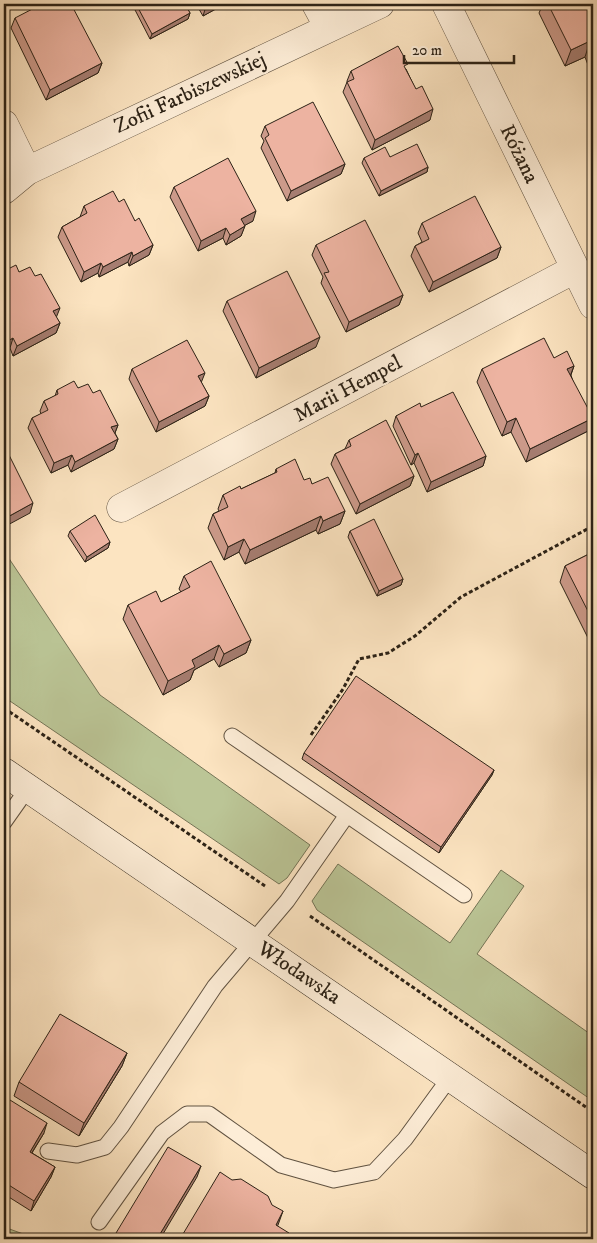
<svg xmlns="http://www.w3.org/2000/svg" width="597" height="1243" viewBox="0 0 597 1243" font-family="'IM FELL DW Pica',serif">
  <rect width="100%" height="100%" fill="#fce4c1"/>
  <filter id="stains"><feTurbulence type="fractalNoise" baseFrequency=".004" numOctaves="4"/><feColorMatrix values="0 0 0 0 .2 0 0 0 0 .09 0 0 0 0 .02 0 0 0 .5 -.17"/></filter>
  <radialGradient id="worn" r=".72"><stop offset=".6" stop-color="#630" stop-opacity="0"/><stop offset="1" stop-color="#630" stop-opacity=".3"/></radialGradient>
  <path fill="#bbc596" stroke="#747456" d="M4 551 100 695 310 845 287 878 279 884 4 697Z
    M338 864 450 943 501 870 524 886 477 954 593 1036V1101L317 910 312 901Z
    M4 1227 37 1239H4Z"/>
  <g fill="none" stroke-linecap="round" stroke-linejoin="round">
    <defs>
      <path id="service" d="M232 736 464 895
        M4 822 28 788
        M48 1151 77 1155 105 1147 121 1127 215 986 287 901 347 815
        M99 1222 162 1133 187 1114H209L281 1165 334 1180 374 1172 405 1139 451 1076"/>
      <path id="minor" d="M316 4 329 28
        M446 4 593 305
        M4 124 27 171
        M4 190 27 171 380 4
        M121 508 575 269"/>
      <path id="secondary" d="M4 772 593 1175"/>
    </defs>
    <use href="#service" stroke="#605241" stroke-width="17"/>
    <use href="#minor" stroke="#605241" stroke-width="29"/>
    <use href="#secondary" stroke="#2c2216" stroke-width="29"/>
    <path stroke="#2c2216" stroke-width="3" stroke-dasharray="4 2.5" stroke-linecap="butt" d="M4 708 265 886
      M311 735 343 689 359 659 388 653 415 636 461 597 593 526
      M310 916 593 1112"/>
    <use href="#service" stroke="#fdedd7" stroke-width="15"/>
    <use href="#minor" stroke="#fdedd7" stroke-width="28"/>
    <use href="#secondary" stroke="#fdedd7" stroke-width="28"/>
  </g>
  <path fill="#cc9a8a" stroke="#2c2216" d="M134 4H185L190 13 188 19 150 39 133 6Z
    M196 4H223V5L203 16Z
    M543 4H593V62L588 65 585 57 565 66 539 13Z
    M15 18 102 63 98 73 46 100 11 28Z
    M406 69 430 120 372 150 343 92 347 82V81L351 71Z
    M265 126 345 164 341 174 287 201 261 148 264 141 261 136Z
    M390 157 428 167 427 172 379 196 362 163 364 158Z
    M174 187 253 221 245 225 241 236 226 245 223 238 198 251 170 197Z
    M119 202 135 221 153 245 149 255 129 266 128 262 99 277 98 273 81 282 58 237 62 227 80 217 84 206Z
    M422 223 501 247 497 258 429 292 411 256 415 246 422 242 418 233Z
    M316 245 403 295 399 305 346 332 321 283 323 277 312 255Z
    M4 271 19 272 56 317 60 323 56 333 13 356 10 348 4 351Z
    M227 301 316 347 256 378 223 311Z
    M554 358 574 366 571 375 588 431 526 462 511 432 502 436 477 382 482 369Z
    M132 369 201 382 209 396 205 406 156 432 129 379Z
    M78 388 93 393 118 425 115 433 118 439 114 449 71 472 68 465 51 473 28 428 32 418 41 414 40 411 44 401 55 396 57 390Z
    M421 407 486 456 483 466 427 492 414 463 411 465 393 426 396 416Z
    M349 440 414 476 410 486 356 514 331 464 335 454 345 449Z
    M276 469 312 484 345 511 340 524 318 534 316 530 245 564 239 552 224 560 208 528 213 514 219 511 218 509 223 495 241 489 275 473Z
    M70 531 110 542 108 548 85 562 68 536Z
    M350 531 403 579 401 585 377 596 348 537Z
    M593 552V648L560 582 565 566Z
    M184 576 251 640 246 653 219 667 214 659 194 670 190 680 163 695 123 619 128 605 161 602 181 592 179 589Z
    M304 753 494 770 492 775 439 853 302 759Z
    M127 1053 122 1066 79 1136 14 1096 19 1082Z
    M4 1111 44 1133 32 1153 55 1167 51 1177 31 1211 4 1194Z"/>
  <path fill="#a67d71" stroke="#2c2216" d="M210 4H223V5L203 16 206 6Z
    M190 13 188 19 150 39 152 34Z
    M590 41 585 57 565 66 571 50Z
    M593 50V62L588 65Z
    M102 63 98 73 46 100 50 90Z
    M433 109 430 120 372 150 375 140Z
    M345 164 341 174 287 201 291 191Z
    M428 167 427 172 379 196 381 191Z
    M256 211 253 221 238 229 241 219Z
    M245 226 241 236 226 245 230 235Z
    M226 228 223 238 198 251 201 241Z
    M153 245 149 255 129 266 133 256Z
    M501 247 497 258 429 292 433 282Z
    M132 252 128 262 99 277 103 267Z
    M101 263 98 273 81 282 84 272Z
    M403 295 399 305 346 332 349 322Z
    M60 308 56 318 53 311Z
    M60 323 56 333 13 356 17 346Z
    M320 337 316 347 256 378 259 368Z
    M13 338 10 348 4 351V343Z
    M574 366 569 379 567 369Z
    M205 373 201 383 198 376Z
    M209 396 205 406 156 432 159 422Z
    M516 418 511 432 502 436 507 422Z
    M593 418 588 431 526 462 530 449Z
    M118 425 114 435 111 427Z
    M118 439 114 449 71 472 75 462Z
    M418 453 414 463 411 465 415 455Z
    M72 455 68 465 51 473 54 463Z
    M486 456 483 466 427 492 431 482Z
    M414 476 410 486 356 514 360 504Z
    M33 503 30 513 4 527V519Z
    M345 511 340 524 318 534 323 521Z
    M321 516 316 530 245 564 250 550Z
    M244 539 239 552 224 560 228 547Z
    M110 542 108 548 85 562 87 557Z
    M403 579 401 585 377 596 379 591Z
    M251 640 246 653 219 667 224 654Z
    M219 645 214 659 194 670 190 680 163 695 168 681 192 660Z
    M494 770 492 775 439 853 441 847Z
    M127 1053 122 1066 79 1136 84 1123Z
    M47 1123 44 1133 26 1162 30 1152Z
    M201 1166 197 1177 160 1239H157Z
    M55 1167 51 1177 31 1211 34 1201Z
    M283 1211 278 1225 271 1239 276 1225Z"/>
  <path fill="#edb3a1" stroke="#2c2216" d="M42 4H71L102 63 50 90 15 18Z
    M136 4H185L190 13 152 34Z
    M548 4H593V48L590 41 571 50Z
    M398 46 408 64 404 66 416 89 422 86 433 109 375 140 347 82 354 79 351 71Z
    M313 102 345 164 291 191 265 138 269 135 265 126Z
    M417 144 428 167 381 191 364 158 385 147 390 157Z
    M228 158 256 211 241 219 245 226 230 235 226 228 201 241 174 187Z
    M113 191 119 202 124 199 135 221 139 218 153 245 133 256 132 252 103 267 101 263 84 272 62 227 87 213 84 206Z
    M475 196 501 247 433 282 415 246 429 239 422 223Z
    M365 220 403 295 349 322 324 273 329 272 316 245Z
    M16 265 19 272 30 267 35 276 41 274 60 308 53 311 60 323 17 346 13 338 4 343V271Z
    M287 271 320 337 259 368 227 301Z
    M544 338 554 358 567 351 574 366 567 369 593 418 530 449 516 418 507 422 482 369Z
    M187 340 205 373 198 376 209 396 159 422 132 369Z
    M74 381 78 388 88 384 93 393 100 390 118 425 111 427 118 439 75 462 72 455 54 463 32 418 48 410 44 401 58 394 57 390Z
    M453 392 486 456 431 482 418 453 415 455 396 416 420 403 421 407Z
    M386 420 414 476 360 504 335 454 351 446 349 440Z
    M8 453 33 503 4 519V455Z
    M295 459 304 480 310 478 312 484 328 477 345 511 323 521 321 516 250 550 244 539 228 547 213 514 228 507 223 495 240 486 241 489 277 472 276 469Z
    M95 515 110 542 87 557 70 531Z
    M374 519 403 579 379 591 350 531Z
    M593 552V621L565 566Z
    M211 561 251 640 224 654 219 645 192 660 195 667 168 681 128 605 156 591 161 602 190 587 184 576Z
    M356 676 494 770 441 847 304 753Z
    M60 1014 127 1053 84 1123 19 1082Z
    M10 1100 47 1123 30 1152 55 1167 34 1201 4 1182V1111Z
    M168 1147 201 1166 157 1239H115L113 1238Z
    M220 1172 232 1180 241 1179 268 1196 272 1205 283 1211 276 1225 289 1233 285 1239H180Z"/>
  <g text-anchor="middle" dominant-baseline="central" stroke-width="4.5" stroke-linejoin="round" paint-order="stroke">
    <g font-size="21" fill="#2c2216" stroke="#fdedd7">
      <text transform="translate(190 93) rotate(-25)">Zofii Farbiszewskiej</text>
      <text transform="translate(519 154) rotate(64)">Różana</text>
      <text transform="translate(348 389) rotate(-28)">Marii Hempel</text>
      <text transform="translate(299 973) rotate(34)">Włodawska</text>
    </g>
  </g>
  <rect width="597" height="1243" fill="none" stroke="#fce4c1" stroke-width="20"/>
  <rect x="5" y="5" width="587" height="1233" fill="none" stroke="#2c2216" stroke-width="2.5"/>
  <rect x="10" y="10" width="577" height="1223" fill="none" stroke="#2c2216"/>
  <path d="M404 55v8h110v-8" fill="none" stroke="#2c2216" stroke-width="2.5"/>
  <text x="412" y="55" font-size="15" fill="#2c2216" stroke="#fdedd7" stroke-width="4" paint-order="stroke">20 m</text>
  <rect width="100%" height="100%" filter="url(#stains)"/>
  <rect width="100%" height="100%" fill="url(#worn)"/>
</svg>
